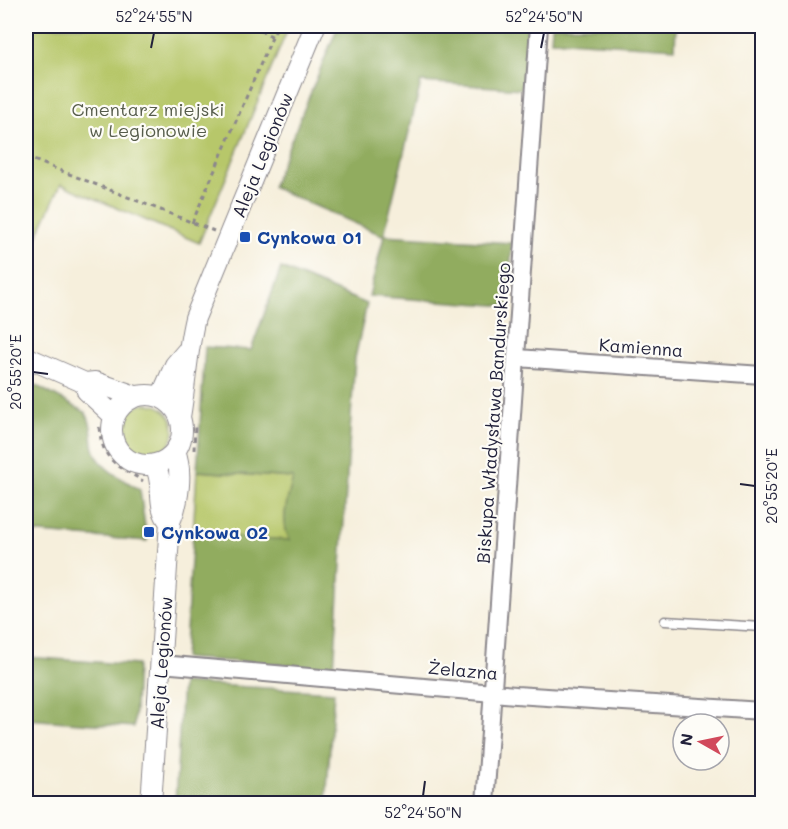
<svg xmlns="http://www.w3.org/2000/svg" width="788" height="829" viewBox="0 0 788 829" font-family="Mali,sans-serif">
  <rect width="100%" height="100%" fill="#fdfcf7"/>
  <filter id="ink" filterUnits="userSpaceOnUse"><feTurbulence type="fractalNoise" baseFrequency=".0167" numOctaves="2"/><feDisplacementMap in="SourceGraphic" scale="12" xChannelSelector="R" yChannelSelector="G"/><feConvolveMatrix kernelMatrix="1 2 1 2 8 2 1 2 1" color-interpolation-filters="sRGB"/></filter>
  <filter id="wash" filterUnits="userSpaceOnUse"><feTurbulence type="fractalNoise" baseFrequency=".008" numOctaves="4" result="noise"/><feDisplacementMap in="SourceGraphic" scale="24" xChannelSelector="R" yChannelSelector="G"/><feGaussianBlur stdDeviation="1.35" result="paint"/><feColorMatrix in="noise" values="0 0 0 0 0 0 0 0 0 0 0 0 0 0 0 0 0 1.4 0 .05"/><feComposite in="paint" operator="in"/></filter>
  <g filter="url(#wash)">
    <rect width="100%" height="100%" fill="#f6efdc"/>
    <path fill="#b7c76a" stroke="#6c7452" stroke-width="1.5" d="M26 26H289L199 243 61 184 26 261Z
      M122 430a26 26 0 1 1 52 0a26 26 0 1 1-52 0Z
      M197 471 294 478 285 514 291 541 193 534Z"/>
    <path fill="#91ac5e" stroke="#5a674c" stroke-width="1.5" d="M338 26H528L522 89 421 82 384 235 512 243 508 306 369 296 384 236 272 187Z
      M552 26H676L675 48 551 40Z
      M26 226 38 231 26 261Z
      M281 268 367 304 355 358 334 668 184 658 193 534 290 540C279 522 288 498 293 478L197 471 205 347 251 350Z
      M26 380 85 412C93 423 91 436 94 449 101 471 123 478 140 490L147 541 26 532Z
      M26 657 137 665 134 727 26 719Z
      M182 683 334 692 326 803H175Z"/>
  </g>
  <g filter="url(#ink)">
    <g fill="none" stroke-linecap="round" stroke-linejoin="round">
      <defs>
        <path id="service" d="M665 621 762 627"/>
        <path id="minor" d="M517 358 762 375
          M161 664 516 695 762 711
          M485 804 539 26"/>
        <path id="tertiary" d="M26 357 85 383 95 382 135 396
          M85 383 87 391 114 416
          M112 430a35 35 0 1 1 70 0a35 35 0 1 1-70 0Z
          M161 397 175 365 186 352
          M180 417C186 382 187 351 195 318L315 26
          M154 464C166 482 155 507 170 522
          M151 804 170 522C179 502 183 471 175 451"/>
      </defs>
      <use href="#service" stroke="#8c888c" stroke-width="11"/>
      <use href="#minor" stroke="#8c888c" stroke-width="20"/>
      <use href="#tertiary" stroke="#8c888c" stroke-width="22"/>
      <path stroke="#8c888c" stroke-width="3" stroke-dasharray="4.5 4.5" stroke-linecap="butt" d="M252 26 273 37
        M26 157 214 231
        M192 223 277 26
        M99 427C103 462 116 464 143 481
        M194 450 195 427"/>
      <use href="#service" stroke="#fff" stroke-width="8"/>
      <use href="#minor" stroke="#fff" stroke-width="16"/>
      <use href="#tertiary" stroke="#fff" stroke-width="20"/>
    </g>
  </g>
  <path fill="none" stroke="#22223b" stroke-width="2" d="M151 48 154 33M541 48 544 33M33 372 48 374M740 484 755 486M423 796 425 781"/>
  <g fill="#1a4fb4" stroke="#fdfcf7" stroke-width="2">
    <rect x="239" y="231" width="12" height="12" rx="3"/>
    <rect x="143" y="526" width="12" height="12" rx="3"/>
  </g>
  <g text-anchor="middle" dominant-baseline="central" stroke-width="4.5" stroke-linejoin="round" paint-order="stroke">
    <g font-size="18" fill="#565c4b" stroke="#fdfcf7">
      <text x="148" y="109">Cmentarz miejski<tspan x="148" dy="21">w Legionowie</tspan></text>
    </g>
    <g font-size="18" fill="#22223b" stroke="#fdfcf7">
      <text transform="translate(262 155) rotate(-68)">Aleja Legionów</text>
      <text transform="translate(641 347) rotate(4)">Kamienna</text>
      <text transform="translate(493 413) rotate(-86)">Biskupa Władysława Bandurskiego</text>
      <text transform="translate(161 663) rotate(-86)">Aleja Legionów</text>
      <text transform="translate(463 670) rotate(5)">Żelazna</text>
    </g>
    <g font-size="18" font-weight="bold" fill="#164399" stroke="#fdfcf7" text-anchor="start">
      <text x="257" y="237">Cynkowa 01</text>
      <text x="161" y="532">Cynkowa 02</text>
    </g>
  </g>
  <rect width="788" height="829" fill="none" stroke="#fdfcf7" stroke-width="66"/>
  <g transform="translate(701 742) rotate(279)"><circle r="28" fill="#fdfcf7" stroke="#a5a5ac" stroke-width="1.5"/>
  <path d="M0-4.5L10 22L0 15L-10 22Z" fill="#d1495b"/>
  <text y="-9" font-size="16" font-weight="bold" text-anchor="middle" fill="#22223b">N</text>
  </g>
  <rect x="33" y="33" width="722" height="763" fill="none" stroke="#22223b" stroke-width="2"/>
  <g font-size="15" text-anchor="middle" fill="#22223b">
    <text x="154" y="22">52°24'55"N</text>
    <text x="544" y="22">52°24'50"N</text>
    <text transform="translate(16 372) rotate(-90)" y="5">20°55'20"E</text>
    <text transform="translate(772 486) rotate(-90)" y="5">20°55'20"E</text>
    <text x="423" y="818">52°24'50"N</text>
  </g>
</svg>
